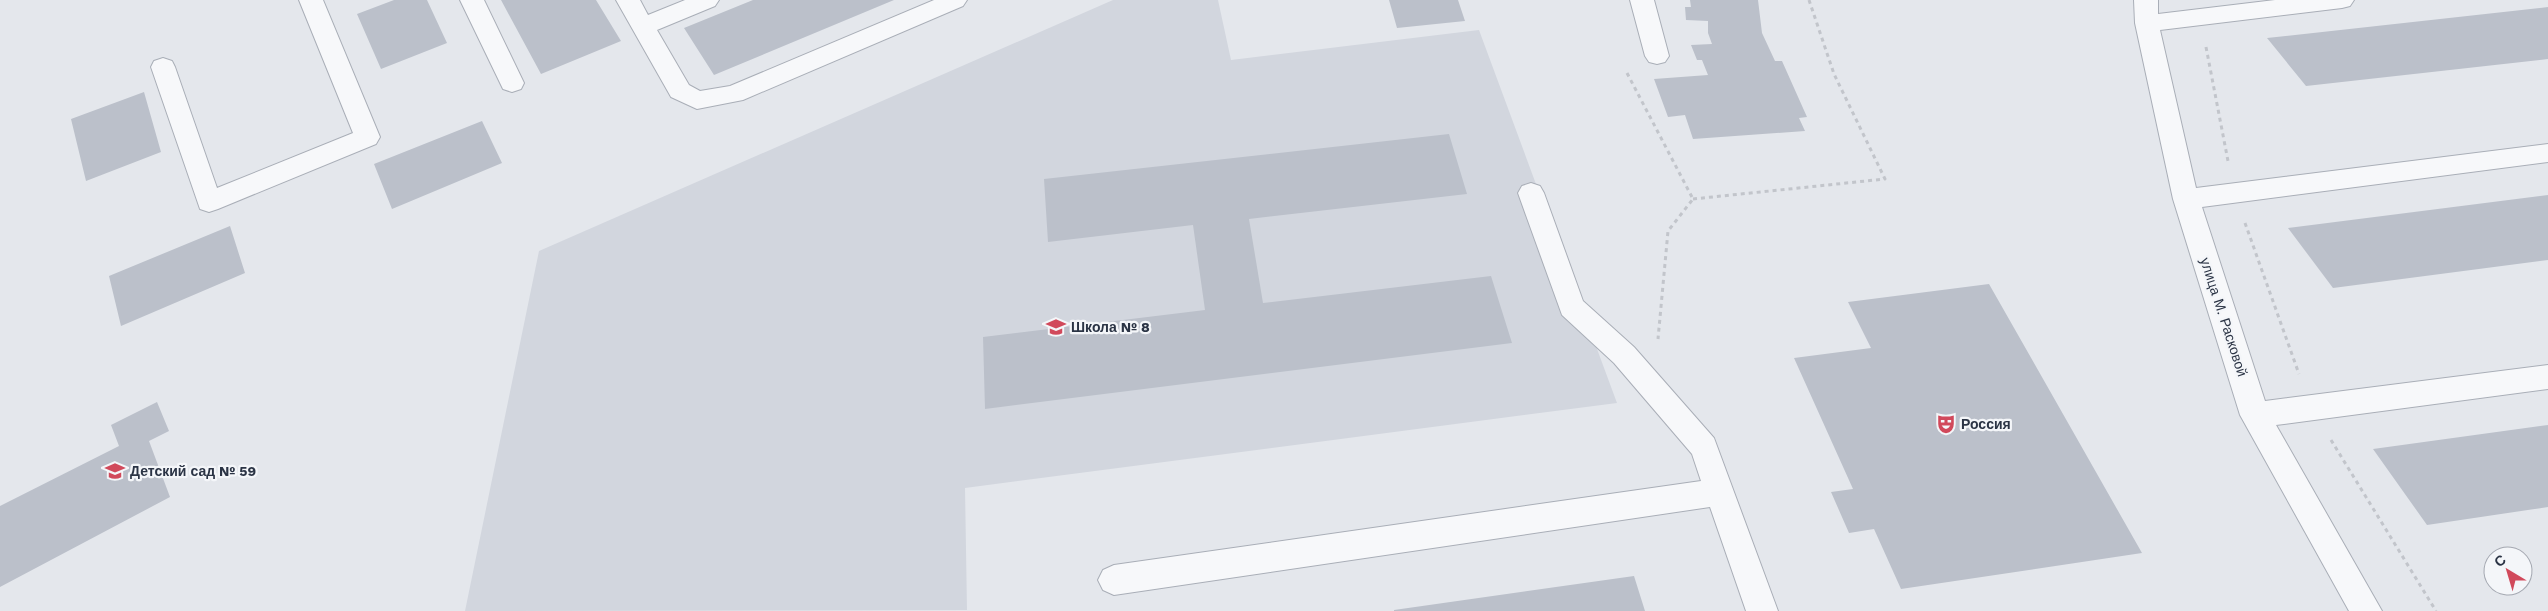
<svg xmlns="http://www.w3.org/2000/svg" width="2548" height="611" viewBox="0 0 2548 611" font-family="'Work Sans',sans-serif">
  <rect width="100%" height="100%" fill="#e4e7ec"/>
  <path fill="#d2d6de" d="M1113 0H1218L1231 60 1479 30 1617 403 965 488 967 610 465 611 539 251Z"/>
  <path fill="#bbc0ca" d="M394 0H427L447 43 381 69 357 14Z
    M501 0H596L621 41 541 74Z
    M753 0H894L714 75 684 28Z
    M1389 0H1458L1465 21 1397 28Z
    M1690 0H1758L1762 33 1775 61H1782L1807 117 1799 118 1805 131 1693 139 1685 115 1668 117 1654 79 1708 75 1702 60H1697L1691 45 1712 44 1708 33V21L1686 20 1685 7H1691Z
    M2548 7V59L2306 86 2267 38Z
    M144 92 161 152 86 181 71 119Z
    M482 121 502 163 392 209 374 164Z
    M1449 134 1467 194 1249 219 1263 303 1491 276 1512 343 985 409 983 337 1205 310 1193 225 1048 242 1044 179Z
    M2548 195V260L2333 288 2288 228Z
    M230 226 245 273 121 326 109 276Z
    M1989 284 2142 553 1901 589 1874 529 1849 533 1831 492 1853 489 1794 358 1871 348 1848 302Z
    M157 402 169 431 149 441 170 497 0 587V506L119 446 111 425Z
    M2548 425V507L2427 525 2373 449Z
    M1634 576 1645 611H1394V610Z"/>
  <g fill="none" stroke-linecap="round" stroke-linejoin="round">
    <defs>
      <path id="minor" d="M299 0H323L380 137 376 144 218 209 209 212 200 209 151 67 154 61 163 58 172 61 175 67 217 188 353 133Z
        M460 0H484L524 83 521 89 512 92 503 89Z
        M616 0H640L648 15 685 0H719L715 6 657 30 689 85 700 91 730 86 934 0H967L963 6 743 100 697 109 671 97Z
        M1630 0H1654L1669 56 1665 62 1657 64 1649 62 1645 56Z
        M2134 0H2158V14L2275 0H2354L2350 6 2342 8 2160 30 2196 188 2548 144V162L2202 207 2265 401 2548 365V389L2276 425 2382 611H2349L2240 415 2173 199 2135 23Z
        M1531 183 1540 186 1544 193 1583 301 1634 347 1714 438 1778 611H1746L1710 507 1114 595 1103 590 1098 580 1103 570 1114 565 1701 481 1692 454 1614 363 1562 315 1518 193 1522 186Z"/>
    </defs>
    <use href="#minor" stroke="#a9aeb7" stroke-width="2"/>
    <path stroke="#c2c5cb" stroke-width="3" stroke-dasharray="4 4" stroke-linecap="butt" d="M2206 47 2228 161
      M1627 73 1693 199 1668 231 1658 339
      M1693 199 1885 179 1834 74 1809 0
      M2245 223 2299 374
      M2331 440 2436 611"/>
    <use href="#minor" fill="#f7f8fa" fill-rule="evenodd"/>
  </g>
  <defs>
    <symbol id="school-bare" viewBox="-9 -9 18 18"><path d="M0-5L7-2L0 1L-7-2ZM-4 1L0 2.5L4 1V4Q0 6-4 4Z" fill="#d1495b" stroke="#f4f6f9" stroke-width="2.5" paint-order="stroke"/></symbol>
    <symbol id="theatre-bare" viewBox="-9 -9 18 18"><path d="M-5-5.5Q0-4 5-5.5V0Q5 5 0 6Q-5 5-5 0ZM-3.3-2.5H-1v1.5H-3.3ZM1-2.5H3.3v1.5H1ZM-2.8 1Q0 5.5 2.8 1Z" fill="#d1495b" stroke="#f4f6f9" stroke-width="2.5" paint-order="stroke"/></symbol>
  </defs>
  <g fill-rule="evenodd">
    <use href="#school-bare" x="1042" y="313" width="28" height="28"/>
    <use href="#theatre-bare" x="1932" y="410" width="28" height="28"/>
    <use href="#school-bare" x="101" y="457" width="28" height="28"/>
  </g>
  <g text-anchor="middle" dominant-baseline="central" stroke-width="4.5" stroke-linejoin="round" paint-order="stroke">
    <g font-size="14" fill="#2b3445" stroke="#f4f6f9">
      <text transform="translate(2224 317) rotate(72)">улица М. Расковой</text>
    </g>
    <g font-size="14" font-weight="bold" fill="#2b3445" stroke="#f4f6f9" text-anchor="start">
      <text x="1071" y="327">Школа № 8</text>
      <text x="1961" y="424">Россия</text>
      <text x="130" y="471">Детский сад № 59</text>
    </g>
  </g>
  <g transform="translate(2508 571) rotate(322)"><circle r="24" fill="#f4f6f9" stroke="#a4a8b1"/>
  <path d="M0-4L9 19L0 12L-9 19Z" fill="#d1495b"/>
  <text y="-8" font-size="14" font-weight="bold" text-anchor="middle" fill="#2b3445">С</text>
  </g>
</svg>
